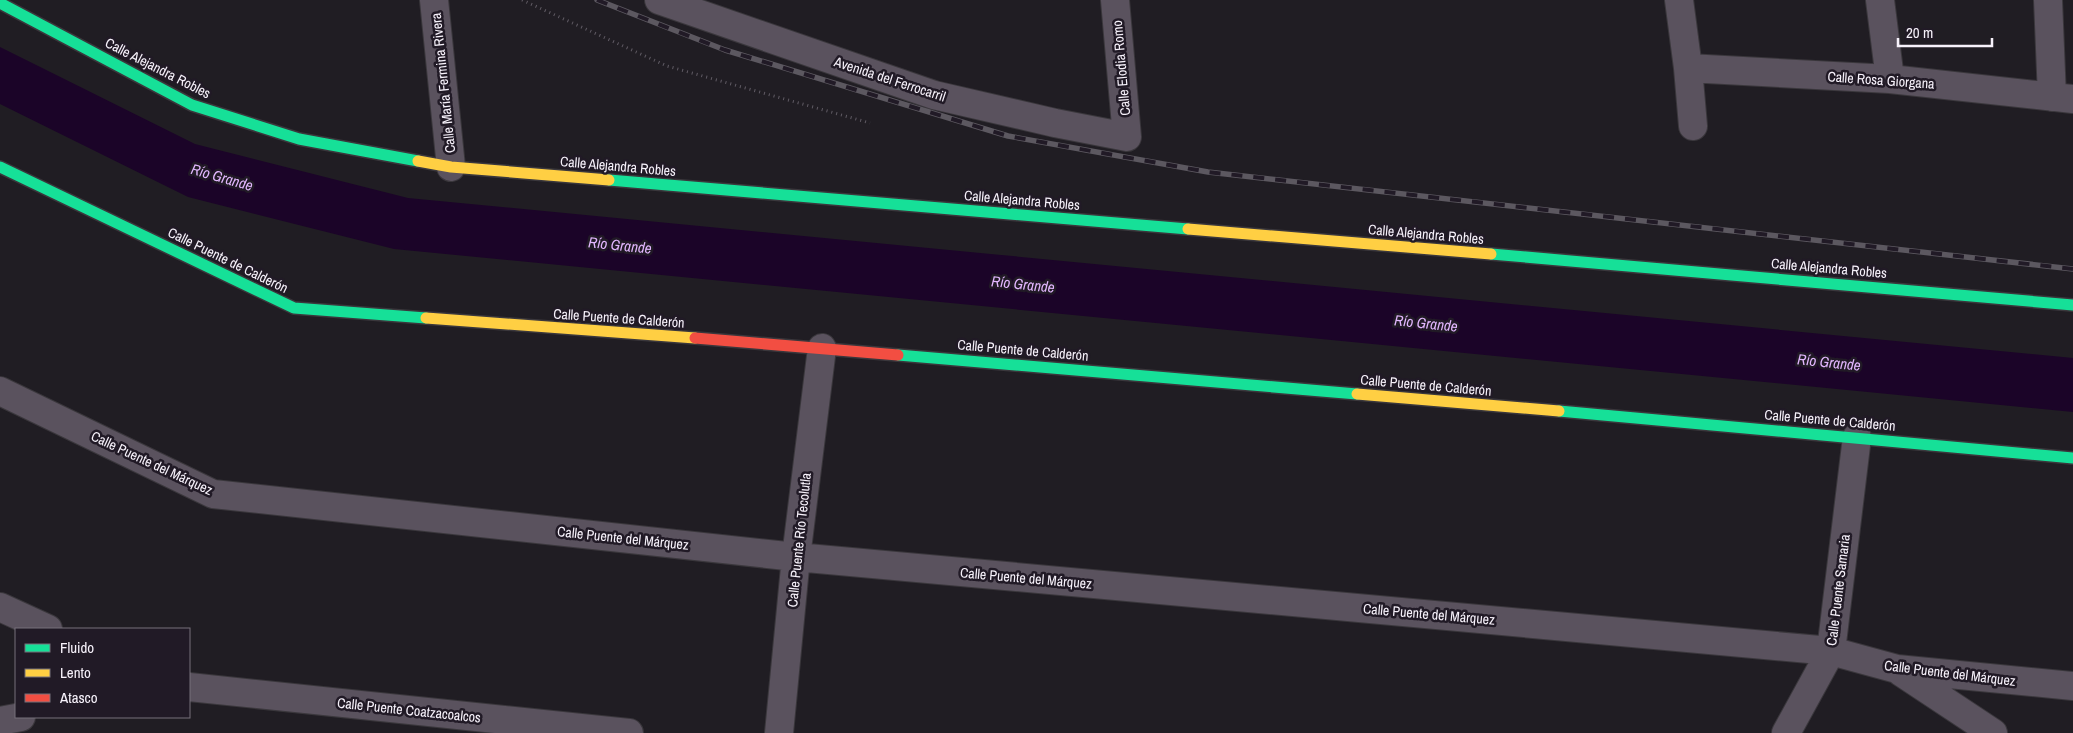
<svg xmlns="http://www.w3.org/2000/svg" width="2073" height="733" viewBox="0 0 2073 733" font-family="'Archivo Narrow',sans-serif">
  <rect width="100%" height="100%" fill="#201d23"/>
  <path fill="#1b0428" d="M0 47 195 144 408 198 2073 358V412L394 249 188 197 0 104Z"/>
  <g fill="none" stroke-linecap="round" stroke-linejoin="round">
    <defs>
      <path id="street" d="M434 0 451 167
        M659 0 934 95 1055 123 1127 137 1115 0
        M1679 0 1688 68 1693 126
        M1880 0 1890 79
        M2048 0 2052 97
        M1688 68 1890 79 2073 99
        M0 391 213 494 796 557 1831 651 1897 669 2073 686
        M0 607 48 629
        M1901 672 1993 733
        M189 687 629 733
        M0 721 21 717
        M779 733 796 557 822 348
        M1786 733 1831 651 1857 437"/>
      <path id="fast" d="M0 3 192 105 299 139 418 161
        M0 167 294 308 426 318
        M609 180 1188 229
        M1491 254 2073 305
        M898 355 1357 394
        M1559 411 2073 458"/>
      <path id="slow" d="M418 161 451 167 609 180
        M1188 229 1491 254
        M426 318 695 338
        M1357 394 1559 411"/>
      <path id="jam" d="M695 338 898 355"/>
    </defs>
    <use href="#street" stroke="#3a373c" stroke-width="30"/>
    <use href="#fast" stroke="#3a373c" stroke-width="14"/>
    <use href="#slow" stroke="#3a373c" stroke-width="14"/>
    <use href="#jam" stroke="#3a373c" stroke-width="14"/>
    <path stroke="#615c65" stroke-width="3" stroke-dasharray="1 4" stroke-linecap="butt" d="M522 0 667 66 870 123"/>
    <use href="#street" stroke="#5a525e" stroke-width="28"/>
    <use href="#fast" stroke="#16e098" stroke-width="11"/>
    <use href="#slow" stroke="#ffcf43" stroke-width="11"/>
    <use href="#jam" stroke="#f24e42" stroke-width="11"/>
    <defs>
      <path id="rail" d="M597 0 725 50 1008 136 1208 172 2073 269"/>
    </defs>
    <use href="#rail" stroke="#5c5860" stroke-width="5.5"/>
    <use href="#rail" stroke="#211a26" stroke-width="4" stroke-dasharray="11" stroke-linecap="butt"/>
  </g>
  <g text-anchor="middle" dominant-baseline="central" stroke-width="5" stroke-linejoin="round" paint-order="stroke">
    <g font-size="14" fill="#f7f2fb" stroke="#211a26">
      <text transform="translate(158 68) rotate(27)">Calle Alejandra Robles</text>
      <text transform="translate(1121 68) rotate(-95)">Calle Elodia Romo</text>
      <text transform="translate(890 79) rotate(18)">Avenida del Ferrocarril</text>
      <text transform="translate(1881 80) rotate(4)">Calle Rosa Giorgana</text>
      <text transform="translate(443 83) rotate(-96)">Calle María Fermina Rivera</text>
      <text transform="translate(618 166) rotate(5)">Calle Alejandra Robles</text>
      <text transform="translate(1022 200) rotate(5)">Calle Alejandra Robles</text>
      <text transform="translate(1426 234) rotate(5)">Calle Alejandra Robles</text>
      <text transform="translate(228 260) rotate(26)">Calle Puente de Calderón</text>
      <text transform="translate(1829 268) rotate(5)">Calle Alejandra Robles</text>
      <text transform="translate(619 318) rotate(4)">Calle Puente de Calderón</text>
      <text transform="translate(1023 350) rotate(5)">Calle Puente de Calderón</text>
      <text transform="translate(1426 385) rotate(5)">Calle Puente de Calderón</text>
      <text transform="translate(1830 420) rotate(5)">Calle Puente de Calderón</text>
      <text transform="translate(152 463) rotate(25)">Calle Puente del Márquez</text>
      <text transform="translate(623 538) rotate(6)">Calle Puente del Márquez</text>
      <text transform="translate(799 540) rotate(-84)">Calle Puente Río Tecolutla</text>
      <text transform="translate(1026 578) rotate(5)">Calle Puente del Márquez</text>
      <text transform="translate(1838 590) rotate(-83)">Calle Puente Samaria</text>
      <text transform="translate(1429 614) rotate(5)">Calle Puente del Márquez</text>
      <text transform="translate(1950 673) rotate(7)">Calle Puente del Márquez</text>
      <text transform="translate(409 710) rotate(6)">Calle Puente Coatzacoalcos</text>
    </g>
    <g font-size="15" font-style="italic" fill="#e2b7fe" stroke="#211a26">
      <text transform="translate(222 177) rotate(16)">Río Grande</text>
      <text transform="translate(620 245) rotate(6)">Río Grande</text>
      <text transform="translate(1023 284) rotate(6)">Río Grande</text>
      <text transform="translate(1426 323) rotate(6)">Río Grande</text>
      <text transform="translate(1829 362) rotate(6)">Río Grande</text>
    </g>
  </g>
  <rect x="15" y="628" width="175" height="90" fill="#211a26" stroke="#77707b"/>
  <rect x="25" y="644" width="25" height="8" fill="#16e098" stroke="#77707b"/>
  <text x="60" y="653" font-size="15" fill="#f7f2fb">Fluido</text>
  <rect x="25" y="669" width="25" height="8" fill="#ffcf43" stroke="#77707b"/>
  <text x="60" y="678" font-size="15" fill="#f7f2fb">Lento</text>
  <rect x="25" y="694" width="25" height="8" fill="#f24e42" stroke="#77707b"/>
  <text x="60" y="703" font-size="15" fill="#f7f2fb">Atasco</text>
  <path d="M1898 38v8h94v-8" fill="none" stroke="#f7f2fb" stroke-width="2.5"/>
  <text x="1906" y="38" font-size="15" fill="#f7f2fb" stroke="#211a26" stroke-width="4" paint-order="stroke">20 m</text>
</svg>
